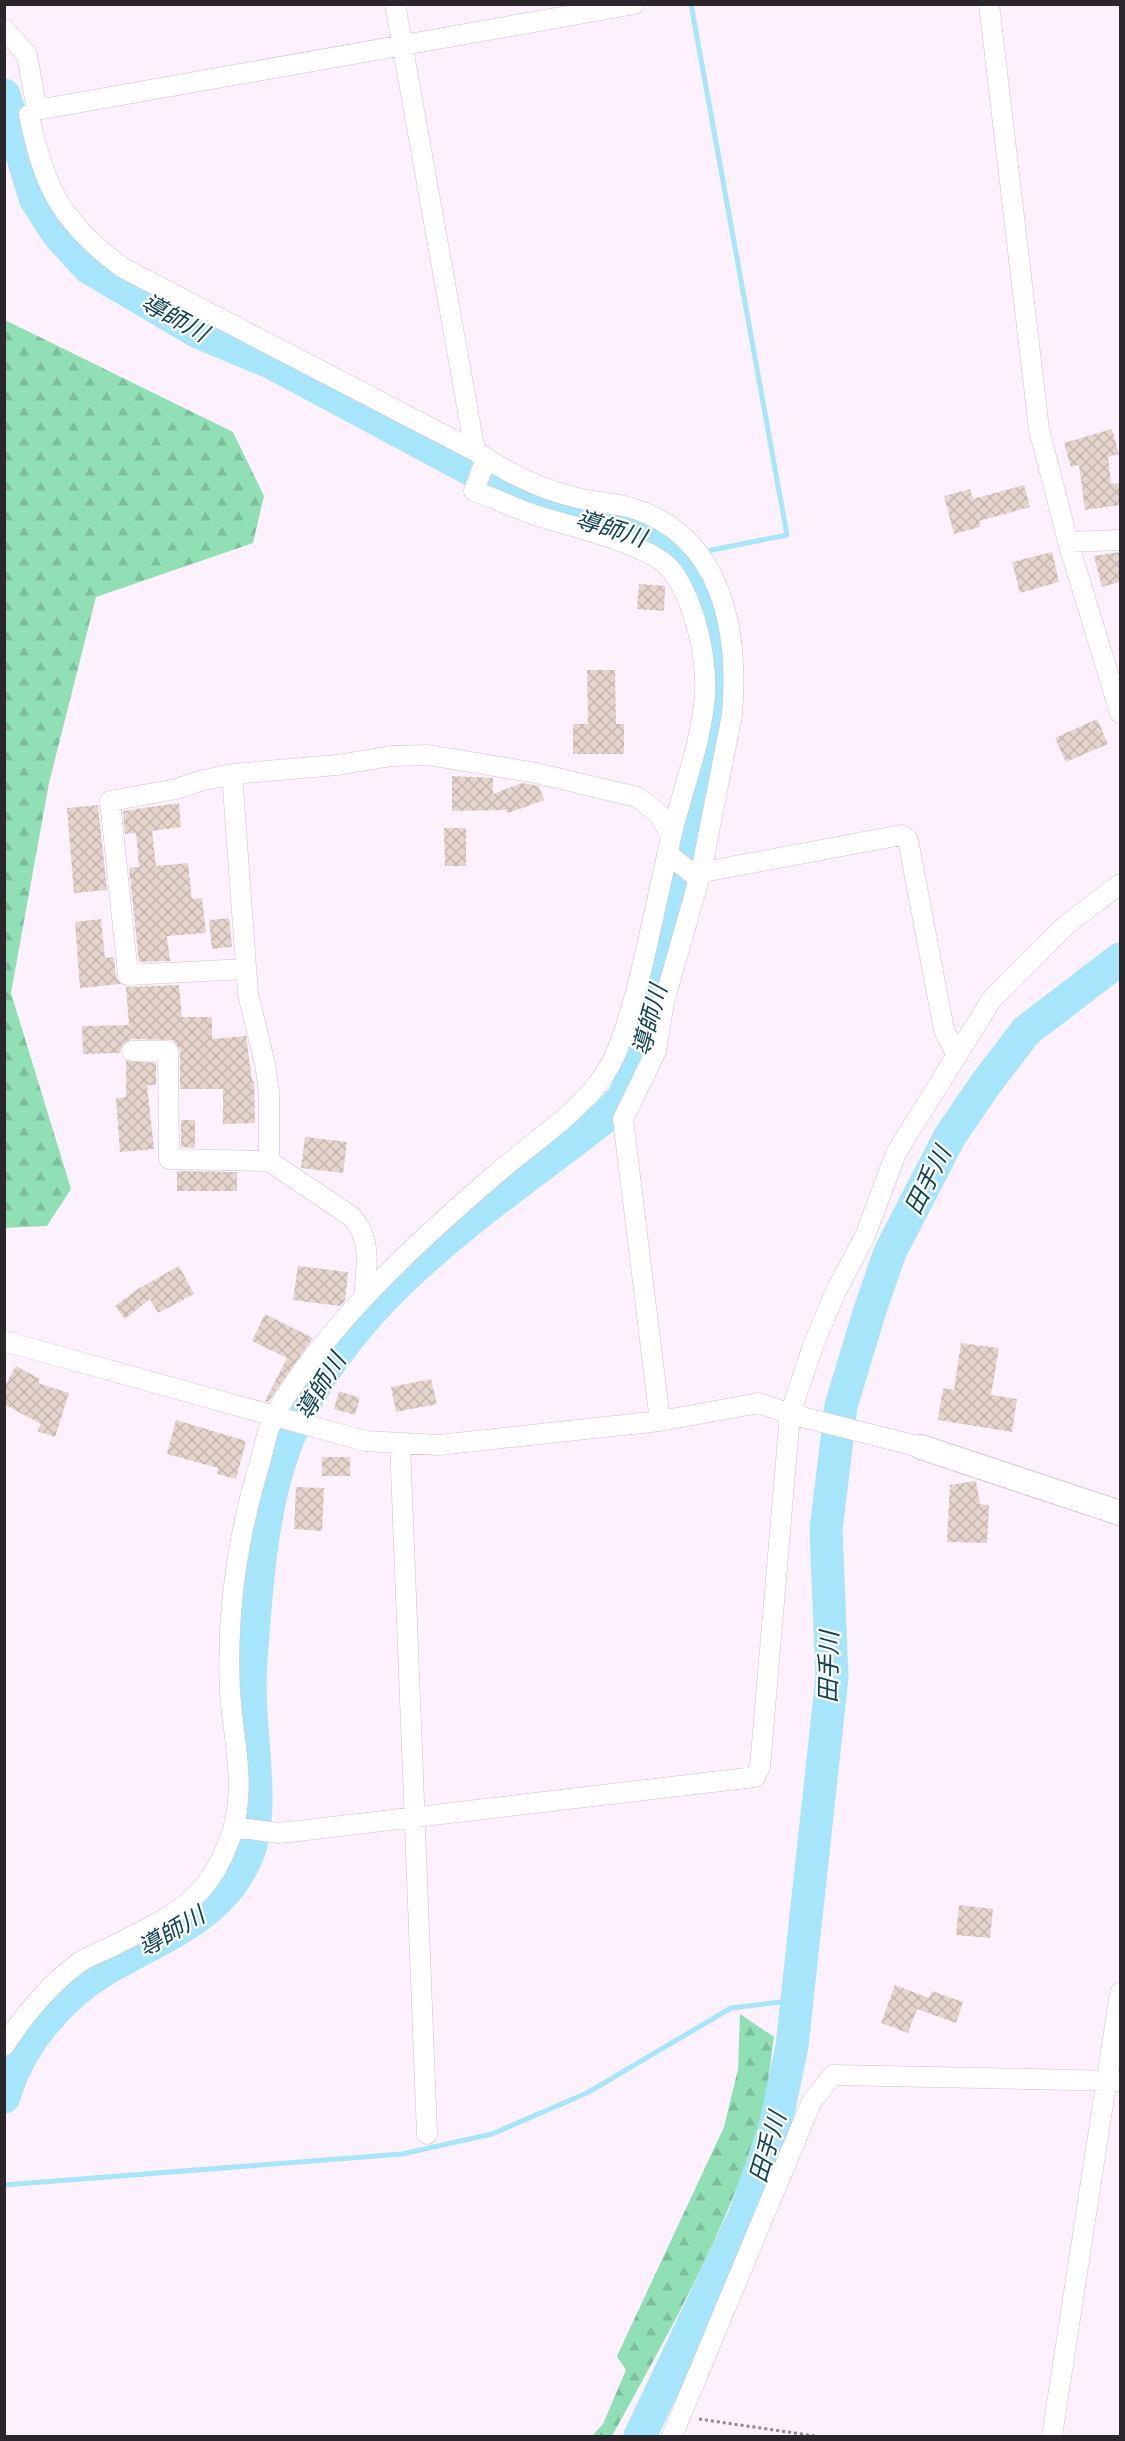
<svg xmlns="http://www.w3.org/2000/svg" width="1125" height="2441" viewBox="0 0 1125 2441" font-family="'Titillium Web','Noto Sans JP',sans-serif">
  <defs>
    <pattern id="forest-firs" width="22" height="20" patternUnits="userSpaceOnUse" patternTransform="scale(1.5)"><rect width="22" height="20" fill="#91dfb5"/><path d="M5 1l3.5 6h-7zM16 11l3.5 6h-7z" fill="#7dbf9c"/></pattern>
    <pattern id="building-cross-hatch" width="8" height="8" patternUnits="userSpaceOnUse" patternTransform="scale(1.5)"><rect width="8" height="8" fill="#e4d4cb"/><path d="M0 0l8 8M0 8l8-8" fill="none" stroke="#c4b6ae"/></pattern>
  </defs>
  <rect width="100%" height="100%" fill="#fef1fe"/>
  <path fill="url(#forest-firs)" d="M5 320 233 432 264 496 253 543 96 597 49 783 11 993 71 1189 47 1226 5 1228Z
    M740 2014 774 2037C770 2063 768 2092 761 2118 728 2230 668 2334 612 2436H592L603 2424 626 2370 617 2356 724 2127 738 2069Z"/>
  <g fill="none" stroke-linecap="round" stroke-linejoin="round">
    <path stroke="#a7e5fb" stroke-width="5" d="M691 4 787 535 702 552
      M681 556 693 554
      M4 2185 402 2154 492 2134 587 2093 731 2008 798 2000"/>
    <path stroke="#a7e5fb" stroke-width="33" d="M4 95 35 198 58 234 88 267 198 332 272 363 511 491 569 516 641 534 681 556 703 590 716 616 720 644 723 682 717 728 698 803 690 853 644 1047 624 1097 605 1117C490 1207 350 1293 290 1434 263 1498 257 1578 252 1647 251 1659 250 1671 250 1684 249 1732 266 1812 247 1856 221 1918 160 1937 106 1969 60 1996 19 2044 4 2097
      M640 2436 745 2215 775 2127 792 2046 832 1677 826 1530 841 1406 869 1313 890 1252 950 1136 987 1082 1026 1031 1120 959"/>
  </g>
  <path fill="url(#building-cross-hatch)" d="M1112 429 1119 454 1108 457 1111 484 1120 483V505L1085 510 1079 465 1071 467 1064 443Z
    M1024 485 1030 507 979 521 980 527 954 534 944 496 970 489 973 499Z
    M1052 552 1059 582 1020 593 1012 562Z
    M1120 552V582L1102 587 1094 556Z
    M639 584 665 586 664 611 637 609Z
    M587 670H615L616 724H624V754H573V724H588Z
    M1097 719 1108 744 1066 762 1055 738Z
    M452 776 493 778V794L522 783 539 786 544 800 508 813 506 810 452 811Z
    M179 803 181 827 152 831 156 866 188 863 192 899 202 898 206 933 167 936 170 961 139 962 129 868 139 867 136 833 125 834 123 811Z
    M98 805 107 890 74 893 67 808Z
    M444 828H466V866H445Z
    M229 918 232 947 212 949 209 920Z
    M101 919 105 958 114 957 116 977 121 984 80 988 75 922Z
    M179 985 182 1017H212V1039L246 1036 252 1081H254L255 1123 223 1124V1089H180V1050L173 1040 131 1039 122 1045 120 1053 83 1054 82 1026 129 1025 126 987Z
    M126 1061 156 1063V1085H147L154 1149 120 1152 116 1098 126 1097Z
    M181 1120H195V1148L181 1147Z
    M305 1137 347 1142 343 1173 301 1168Z
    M177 1171 237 1172V1191H177Z
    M179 1266 194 1294 158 1313 150 1299 125 1319 115 1306 138 1289Z
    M298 1266 348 1272 345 1301 340 1306 293 1300Z
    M265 1314 313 1338 268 1402 265 1401 287 1358 252 1341Z
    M961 1343 999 1348 991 1395 1017 1399 1012 1432 938 1420 943 1388 954 1390Z
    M16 1366 40 1379 38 1383 69 1393 55 1437 37 1431 41 1424 4 1404V1387Z
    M431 1379 437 1404 396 1412 391 1387Z
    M339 1391 360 1398 355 1415 334 1409Z
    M176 1420 246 1441 236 1479 217 1474 218 1468 167 1454Z
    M322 1457H350V1476H322Z
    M976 1481 980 1504 989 1505 987 1543 947 1542 950 1485Z
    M296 1487 324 1488 322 1531 294 1529Z
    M959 1905 993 1909 990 1938 956 1935Z
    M895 1985 929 1998 932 1991 963 2002 956 2023 917 2009 908 2033 881 2023Z"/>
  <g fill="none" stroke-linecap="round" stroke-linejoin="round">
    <defs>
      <path id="minor" d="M395 4 475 451
        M635 4 37 110 29 115C44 188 62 223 123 268L475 451C507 473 543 491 582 499 598 503 616 503 632 508 723 537 739 630 732 715L701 872 664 1002 656 1051 623 1119 660 1421
        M989 4 1039 429 1068 542 1120 713
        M4 29 27 55 37 110
        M1068 542 1120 540
        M232 774 248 994 265 1064 269 1092V1161L352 1217C373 1241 366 1268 364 1298
        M668 854 693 874 901 835 908 840 944 1030 957 1056
        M245 969 128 975 110 801 176 789 200 781 232 774 337 765 391 756 428 755 536 773 637 797 659 814 671 837
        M132 1051H168L169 1159 269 1161
        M4 1341 365 1441 439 1445 660 1421 759 1403 790 1414 921 1447
        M400 1443 427 2134
        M234 1827 278 1833 298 1831 755 1777 760 1767 790 1414 814 1343 836 1291 865 1236 896 1153 992 999 1066 925 1120 884
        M4 2046C23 2017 48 1986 76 1965 86 1957 100 1952 111 1947 173 1915 211 1902 233 1829 246 1784 233 1737 230 1692 226 1613 238 1534 261 1459 265 1443 268 1426 276 1412 327 1324 419 1240 496 1174 530 1144 572 1118 599 1082 619 1057 627 1022 636 992 649 941 659 889 671 838 682 789 701 746 705 695 707 656 695 604 673 572 654 544 563 525 529 513 511 506 493 498 474 491L486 458
        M672 2436 812 2101 833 2075 1120 2081
        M1052 2436 1120 1993"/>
      <path id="tertiary" d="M921 1447 1120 1513"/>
    </defs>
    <use href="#minor" stroke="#cec2ce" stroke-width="21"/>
    <use href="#tertiary" stroke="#cec2ce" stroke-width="26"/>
    <path stroke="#918891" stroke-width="3" stroke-dasharray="3 3" stroke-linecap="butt" d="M699 2419 815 2436"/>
    <use href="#minor" stroke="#fff" stroke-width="20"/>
    <use href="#tertiary" stroke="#fff" stroke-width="24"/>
  </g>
  <g text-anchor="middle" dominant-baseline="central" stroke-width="4.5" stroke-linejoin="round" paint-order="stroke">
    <g font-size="24" font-style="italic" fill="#104352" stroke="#fff">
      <text transform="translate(175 317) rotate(29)">導師川</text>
      <text transform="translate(611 528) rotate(17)">導師川</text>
      <text transform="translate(649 1020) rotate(-75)">導師川</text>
      <text transform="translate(927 1180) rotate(-63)">田手川</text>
      <text transform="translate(320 1386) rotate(-59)">導師川</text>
      <text transform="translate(828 1667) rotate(-89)">田手川</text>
      <text transform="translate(171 1931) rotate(-31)">導師川</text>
      <text transform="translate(767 2147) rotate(-73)">田手川</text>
    </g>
  </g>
  <rect width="1125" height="2441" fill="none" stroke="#2b262b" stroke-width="12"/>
</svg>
